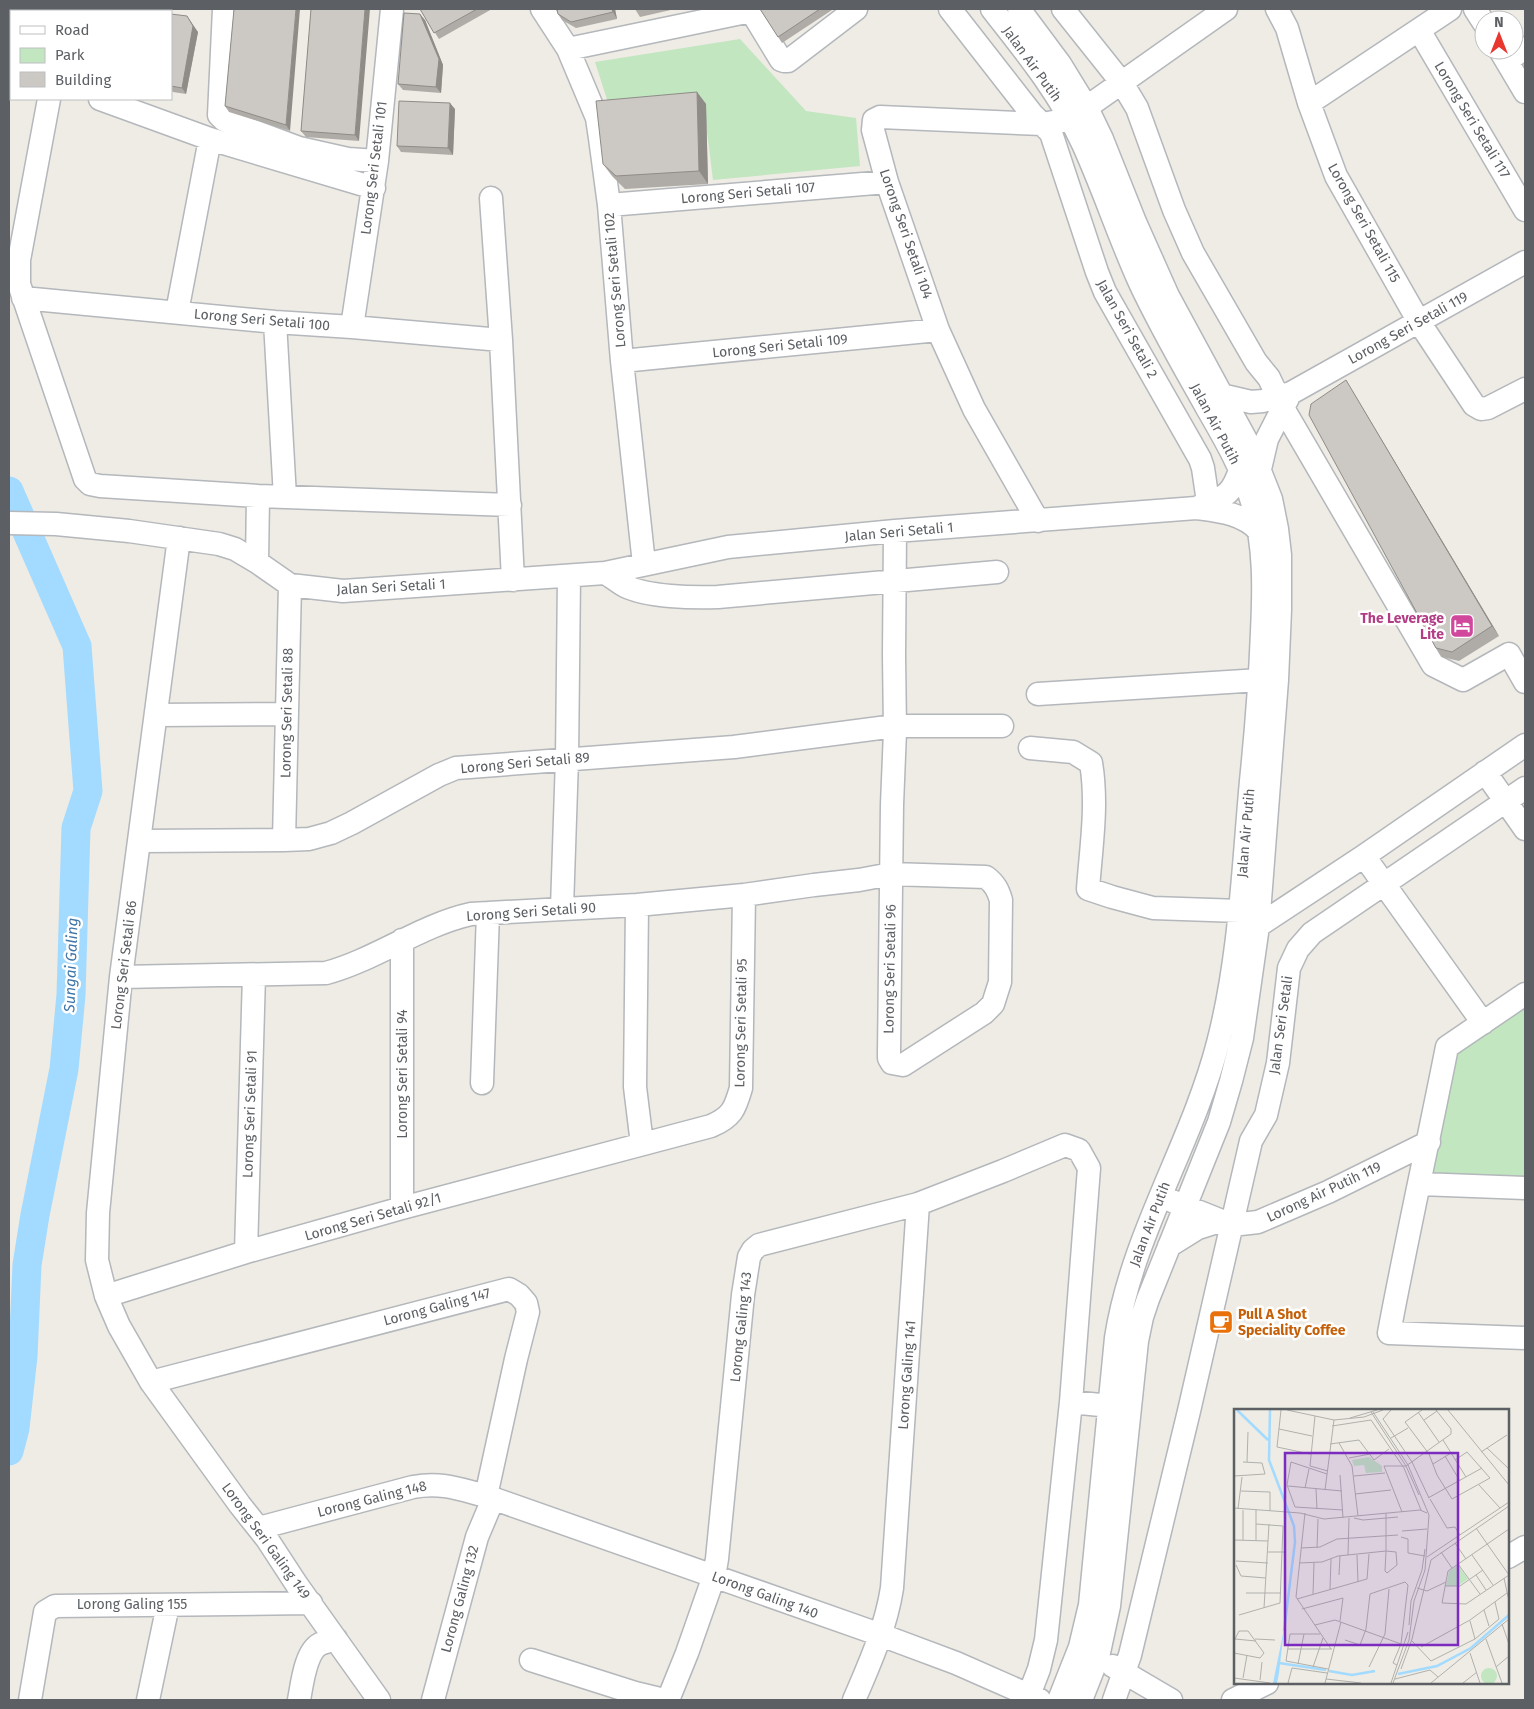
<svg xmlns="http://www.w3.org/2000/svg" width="1534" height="1709" viewBox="0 0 1534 1709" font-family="'Fira Sans',sans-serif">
  <rect width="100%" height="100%" fill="#eeece4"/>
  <path fill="#c1e6c0" d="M740 39 806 111 856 118 860 166 713 180 704 108 613 118 595 62Z
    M1525 1002V1180L1429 1178 1454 1052Z"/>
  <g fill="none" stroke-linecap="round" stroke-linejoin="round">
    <path stroke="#a3daff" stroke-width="29" d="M9 491 77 646 88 791 76 828 71 995 64 1069 35 1215 27 1265 23 1356 15 1428 9 1451"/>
    <defs>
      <path id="minor" d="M224 9 219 115 224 120 299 148 348 159 377 161
        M542 9 568 49 597 118 600 138 609 205 622 361 644 564
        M750 9 781 60 784 61H788L856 9
        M950 9 1032 114 1051 133 1097 272 1105 292 1200 459 1203 468 1208 502
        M992 9C1026 52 1060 94 1083 144 1104 190 1119 237 1140 283 1160 326 1184 367 1207 408 1225 439 1243 470 1253 505 1265 546 1264 589 1262 632 1260 682 1256 732 1251 781 1243 869 1240 958 1218 1043 1192 1144 1132 1234 1116 1338L1090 1605 1080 1647 1059 1700
        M1019 9 1060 64 1087 108 1102 139 1135 222 1168 296 1252 451 1271 499 1277 529 1280 555V610L1277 680 1258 926 1242 1038 1231 1081 1219 1122 1148 1299 1142 1317 1137 1341 1109 1606 1098 1657 1081 1700
        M1063 9 1122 83 1137 108 1174 210 1193 253 1256 362 1269 378 1278 397
        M1277 9 1287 28 1309 103 1336 176 1419 322 1474 405 1481 409 1488 408 1525 389
        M1475 9 1484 23
        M1419 30 1525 210
        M568 49 751 11
        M1500 50 1525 92
        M1507 61 1525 48
        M49 99 19 260V284L85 479 90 484 100 486 258 496 510 505
        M100 99 210 139 374 188
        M1309 103 1450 9
        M491 198 501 340 513 580
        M609 205 887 182
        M23 298 275 322 352 327 501 340
        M177 312 210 139
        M275 322 285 497
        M352 327 377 161 392 9
        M622 361 938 330
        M1221 395 1251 402 1263 401 1291 393 1525 262
        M1283 408 1433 665 1463 680 1509 654 1525 682
        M1260 469 1267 439 1288 398
        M1196 508C1222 496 1230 500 1240 470
        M1038 521 974 409 938 330 887 182 873 130 874 120 880 117 1042 124 1070 119 1226 9
        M9 523 56 524 129 531 219 544 235 549 257 562 290 585 343 591 605 573 728 547 895 531 1196 508C1218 511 1243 513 1259 531
        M179 538 121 977 98 1213 97 1260 106 1296 119 1326 151 1382 240 1505 267 1539 297 1585 379 1700
        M257 562 258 496
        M605 573C612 577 618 582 625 586 648 597 692 598 718 597L997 572
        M1038 694 1260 680
        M157 715 287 714
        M1030 748 1073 752 1091 763C1098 805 1091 847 1088 889L1112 897 1153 908 1240 911
        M1485 772 1525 829
        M284 840 290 585
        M140 841 284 840 309 839 331 833 352 823 439 775 456 768 734 747 895 726H1002
        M1364 856 1483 1023
        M637 905 635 1087 642 1144
        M562 908 567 759 569 576
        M1258 926 1364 856 1525 745
        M121 977 326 973C375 960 421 925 471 914L637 905 744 895 814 885 859 880 891 874 986 877C995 884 998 890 1001 900L1000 982 993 1004 984 1013 903 1065 892 1063 889 1058V1052L892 805 895 731 894 655 895 531
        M1525 994 1447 1047C1428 1143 1407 1237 1389 1333L1525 1338
        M482 1083 488 913
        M1420 1184 1525 1188
        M1172 1201 1232 1225 1258 1222 1328 1192 1429 1142
        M402 1208V940
        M1169 1246 1198 1228 1220 1221
        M246 1252 254 975
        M106 1296 246 1252 402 1208 711 1126C732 1117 735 1109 741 1088L744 895
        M151 1382 509 1289 519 1295 526 1303 528 1312 516 1359 486 1496
        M1071 1402 1110 1406
        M259 1528 413 1487C442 1482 459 1489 486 1496L881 1635 956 1663 1040 1700
        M1508 1557 1525 1547
        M531 1660 635 1693 664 1700
        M1113 1666 1171 1700
        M30 1700 45 1612 55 1606 311 1603
        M148 1700 168 1605
        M299 1700C302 1685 305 1652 320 1644 325 1642 331 1641 336 1639
        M433 1700 477 1537 493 1499
        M668 1700 687 1653 714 1576 717 1559 743 1295 749 1257 753 1250 759 1245 918 1204 1003 1171 1065 1145 1079 1150 1089 1168 1071 1402 1046 1640 1039 1669 1029 1695
        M854 1700C870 1663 886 1627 892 1588L918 1204
        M1114 1700 1130 1655 1189 1411 1251 1141 1266 1115 1278 1063 1289 968 1298 949 1312 933 1525 788
        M1233 1700 1267 1683"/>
    </defs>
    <use href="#minor" stroke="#b4b7bb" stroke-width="25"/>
    <use href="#minor" stroke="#fff" stroke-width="22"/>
  </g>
  <path fill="#afaca8" d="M234 9 290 131 229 112 225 106Z
    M311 9 359 141 306 137 301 131Z
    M420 9H492L439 39Z
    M557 9H615L617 19 576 28 562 20 558 14Z
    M635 9H675L640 17Z
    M760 9H831L832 10 782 43Z
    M171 14 198 32 186 94 173 92 171 89Z
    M425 20 443 65 441 93 403 90 398 84Z
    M697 92 706 104 708 184 625 189 612 176 603 164Z
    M455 109 453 155 401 152 397 146Z
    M1352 390 1499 636 1459 661 1442 657 1436 648Z"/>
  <path fill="#8f8c88" d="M69 9H74V11H68Z
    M136 9H139L140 11H136Z
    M296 9H300L290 131 286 125Z
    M365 9H370L359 141 355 135Z
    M612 9H615L617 19 613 12Z
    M420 14 425 20 443 65 441 93 436 87Z
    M187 16 198 32 186 94 182 88Z
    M697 92 706 104 708 184 699 171Z
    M450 103 455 109 453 155 448 148Z
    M1346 380 1352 390 1499 636 1492 626Z"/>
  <path fill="#ccc8c3" stroke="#8f8c88" d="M20 9H69L68 11H19Z
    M86 9H136V11H86Z
    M145 9 158 11H145Z
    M234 9H296L286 125 225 106Z
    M311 9H365L355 135 301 131Z
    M420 9H477L434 33Z
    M557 9H612L613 12 571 22 558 14Z
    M760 9H820L778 37Z
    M404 13 420 14 439 59 436 87 398 84Z
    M171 14 187 16 193 26 182 88 171 86Z
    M697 92 699 171 616 176 603 164 596 101Z
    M399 101 450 103 448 148 397 146Z
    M1346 380 1492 626 1452 652 1436 648 1309 415 1311 404Z"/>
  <defs>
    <symbol id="hotel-square" viewBox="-11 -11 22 22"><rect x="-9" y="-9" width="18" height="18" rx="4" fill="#d1479c" stroke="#fff"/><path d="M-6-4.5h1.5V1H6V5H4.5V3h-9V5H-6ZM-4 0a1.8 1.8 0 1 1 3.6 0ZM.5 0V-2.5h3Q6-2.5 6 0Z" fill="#fff"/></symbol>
    <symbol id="cafe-square" viewBox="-11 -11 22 22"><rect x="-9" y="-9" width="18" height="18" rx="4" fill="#e8710a" stroke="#fff"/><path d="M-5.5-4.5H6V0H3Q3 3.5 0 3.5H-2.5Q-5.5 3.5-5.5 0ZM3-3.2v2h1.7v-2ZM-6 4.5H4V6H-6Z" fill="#fff"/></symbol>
  </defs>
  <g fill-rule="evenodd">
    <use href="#hotel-square" x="1448" y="612" width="28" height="28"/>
    <use href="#cafe-square" x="1207" y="1308" width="28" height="28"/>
  </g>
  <g text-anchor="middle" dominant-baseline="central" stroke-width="5" stroke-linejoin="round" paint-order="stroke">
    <g font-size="14" fill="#5c6064" stroke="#fff">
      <text transform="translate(1032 64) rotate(54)">Jalan Air Putih</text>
      <text transform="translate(1472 120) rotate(59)">Lorong Seri Setali 117</text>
      <text transform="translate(374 168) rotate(-83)">Lorong Seri Setali 101</text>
      <text transform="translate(748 193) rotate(-5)">Lorong Seri Setali 107</text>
      <text transform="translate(1364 223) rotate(61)">Lorong Seri Setali 115</text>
      <text transform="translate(906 234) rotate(71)">Lorong Seri Setali 104</text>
      <text transform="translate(615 280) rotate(-95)">Lorong Seri Setali 102</text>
      <text transform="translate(262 320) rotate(5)">Lorong Seri Setali 100</text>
      <text transform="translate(1408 328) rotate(-29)">Lorong Seri Setali 119</text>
      <text transform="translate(1127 329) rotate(61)">Jalan Seri Setali 2</text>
      <text transform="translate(780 346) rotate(-6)">Lorong Seri Setali 109</text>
      <text transform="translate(1215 424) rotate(62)">Jalan Air Putih</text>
      <text transform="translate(899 532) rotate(-5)">Jalan Seri Setali 1</text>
      <text transform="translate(391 587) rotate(-3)">Jalan Seri Setali 1</text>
      <text transform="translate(287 713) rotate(-89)">Lorong Seri Setali 88</text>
      <text transform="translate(525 763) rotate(-5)">Lorong Seri Setali 89</text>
      <text transform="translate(1246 833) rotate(-85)">Jalan Air Putih</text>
      <text transform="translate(531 912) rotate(-4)">Lorong Seri Setali 90</text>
      <text transform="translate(124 965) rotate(-83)">Lorong Seri Setali 86</text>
      <text transform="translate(890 969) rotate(-89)">Lorong Seri Setali 96</text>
      <text transform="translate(741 1023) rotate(-89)">Lorong Seri Setali 95</text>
      <text transform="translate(1281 1025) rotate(-82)">Jalan Seri Setali</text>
      <text transform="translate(402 1074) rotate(-90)">Lorong Seri Setali 94</text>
      <text transform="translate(250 1114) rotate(-88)">Lorong Seri Setali 91</text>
      <text transform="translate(1324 1192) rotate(-25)">Lorong Air Putih 119</text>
      <text transform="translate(373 1217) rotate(-16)">Lorong Seri Setali 92/1</text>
      <text transform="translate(1150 1224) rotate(-69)">Jalan Air Putih</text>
      <text transform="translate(437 1307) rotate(-15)">Lorong Galing 147</text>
      <text transform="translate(741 1327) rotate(-84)">Lorong Galing 143</text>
      <text transform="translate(907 1375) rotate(-86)">Lorong Galing 141</text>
      <text transform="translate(372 1499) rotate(-14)">Lorong Galing 148</text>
      <text transform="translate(266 1541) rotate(54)">Lorong Seri Galing 149</text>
      <text transform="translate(765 1595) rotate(20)">Lorong Galing 140</text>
      <text transform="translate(460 1599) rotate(-75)">Lorong Galing 132</text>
      <text x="132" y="1604">Lorong Galing 155</text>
    </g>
    <g font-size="14" font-weight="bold" fill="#b23c85" stroke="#fff" text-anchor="end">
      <text x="1444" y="618">The Leverage<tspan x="1444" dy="16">Lite</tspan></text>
    </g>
    <g font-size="14" font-weight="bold" fill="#c56008" stroke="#fff" text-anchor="start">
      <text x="1238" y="1314">Pull A Shot<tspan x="1238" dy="16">Speciality Coffee</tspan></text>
    </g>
    <g font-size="15" font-style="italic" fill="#3d75a8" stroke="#fff">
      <text transform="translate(71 965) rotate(-88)">Sungai Galing</text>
    </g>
  </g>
  <g transform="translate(1234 1409)">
    <rect width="275" height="275" fill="#eeece4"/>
    <path d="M135 48 148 57V63L132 64 130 56 120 57 118 51ZM224 156 234 170 224 177H212L215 162ZM247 267a8 8 0 1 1 16 0a8 8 0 1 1-16 0Z" fill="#c1e6c0"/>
    <path d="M50 220 45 264 43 274H39Z" fill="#a3daff"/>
    <path fill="none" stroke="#a3daff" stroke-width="2.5" d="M3 1 34 31M36 1 35 51 60 117 61 133 50 222M45 254 92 261M95 262 118 266 141 262M164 265 203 257 237 239 275 206"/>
    <path fill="none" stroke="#b0b0ad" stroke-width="1" d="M47 1 43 38 76 45M53 1 100 11 130 8 149 1M157 1 149 10 178 53 195 89M188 1 171 13 195 45 203 66 218 90 256 69 233 43 221 51M214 1 275 76M137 3 172 57 185 86M139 3 174 56 195 106 191 161 180 192 175 231 159 274M184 3 205 33M81 7 76 57 94 62M116 9 143 1M190 11 203 2M98 17 137 11 170 59 187 101M45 20 78 27M157 29 174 19M209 31 232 68M105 34 118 57 124 107M96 35 125 31 140 51 155 40M253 39 275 60M247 43 273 26M211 47 226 72M115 49 136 45M13 53 14 23M199 55 217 44M93 65 57 53 53 76 61 98 109 101M106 66 109 109M0 67 31 65 28 54 9 53M120 67 151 64M245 76 266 99M54 77 108 82M71 79 75 60M82 80 83 100M91 81 100 11M7 82 36 83V102M121 85 157 81M194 89 248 59M196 90 213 119 221 118 226 126M0 99 66 104 90 110 186 101 193 104M4 100 8 68M168 103 150 57H172L217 25V20L202 1M71 104 62 188 97 240M120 109 129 111 164 108M242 119 275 166M275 120 214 162 208 194 232 195 275 166M168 122 193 120M167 128 174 130V144L191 147M0 131 34 132M9 131V101M22 132V101M221 134 232 150M0 138V158M67 139 86 138 103 130 164 126M83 139 84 110M34 143H50M207 143 218 159M114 146 115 109M123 146 124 173M238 146 259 176M193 148 275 93M2 152 34 154M65 154 88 153 104 147 152 142 162 143 163 156 153 164 151 162 152 142V104M224 155 246 185M2 156 7 167 32 169M105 166 106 147M242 166 252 181M270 169 275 192M0 177V194M211 177H226L249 161M183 179 193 182 212 173M96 180 97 150M12 184H47M79 185 80 154M63 190 133 170 135 145M30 199 35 115M68 200 109 189 106 212M250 201 255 217M5 206 46 194 49 117 22 115M236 212 241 230M268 215 275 235M81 216 101 211 167 235M175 216 177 192 188 161 191 140M86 225H56L52 252 94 260M1 230 22 232M21 230 41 231M252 230 268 274M111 231 126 236 132 220 136 185 171 173 174 176 167 235M0 232 5 222H14L30 244 26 249 0 244M178 232 197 252 241 230 265 210 261 193M187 238 236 211 273 184M54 240H98M236 244 246 274M64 255 70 225M163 256 159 254 167 235M79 258 89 229M135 258 151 225 155 180M262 258 275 247M167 260 178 230 197 151 275 97M0 269 36 274M9 269 13 246M92 270 127 274M161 270 196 261 204 268M26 271 28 253M54 274 58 259 93 264M91 274 107 213M157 274 174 223M197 274 275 210M229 274 243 263"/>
    <path fill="#7b2cbf" fill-opacity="0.15" stroke="#7b2cbf" stroke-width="2.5" d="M51 44H224V236H51Z"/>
    <rect width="275" height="275" fill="none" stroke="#5c6064" stroke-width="2.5"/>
  </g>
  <rect width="1534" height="1709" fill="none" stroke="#5c6064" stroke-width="20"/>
  <rect x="10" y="10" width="162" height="90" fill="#ffffff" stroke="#bebfc1"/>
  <rect x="20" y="26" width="25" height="8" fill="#ffffff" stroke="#bebfc1"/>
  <text x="55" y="35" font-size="15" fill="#5c6064">Road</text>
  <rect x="20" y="48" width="25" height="15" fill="#c1e6c0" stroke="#bebfc1"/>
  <text x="55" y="60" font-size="15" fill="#5c6064">Park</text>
  <rect x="20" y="72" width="25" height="15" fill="#ccc8c3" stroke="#bebfc1"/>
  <text x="55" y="85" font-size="15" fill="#5c6064">Building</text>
  <g transform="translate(1499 35)"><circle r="24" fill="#ffffff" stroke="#bebfc1"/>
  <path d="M0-4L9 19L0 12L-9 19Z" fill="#e9372f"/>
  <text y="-8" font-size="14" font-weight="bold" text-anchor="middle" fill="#5c6064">N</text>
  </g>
</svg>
